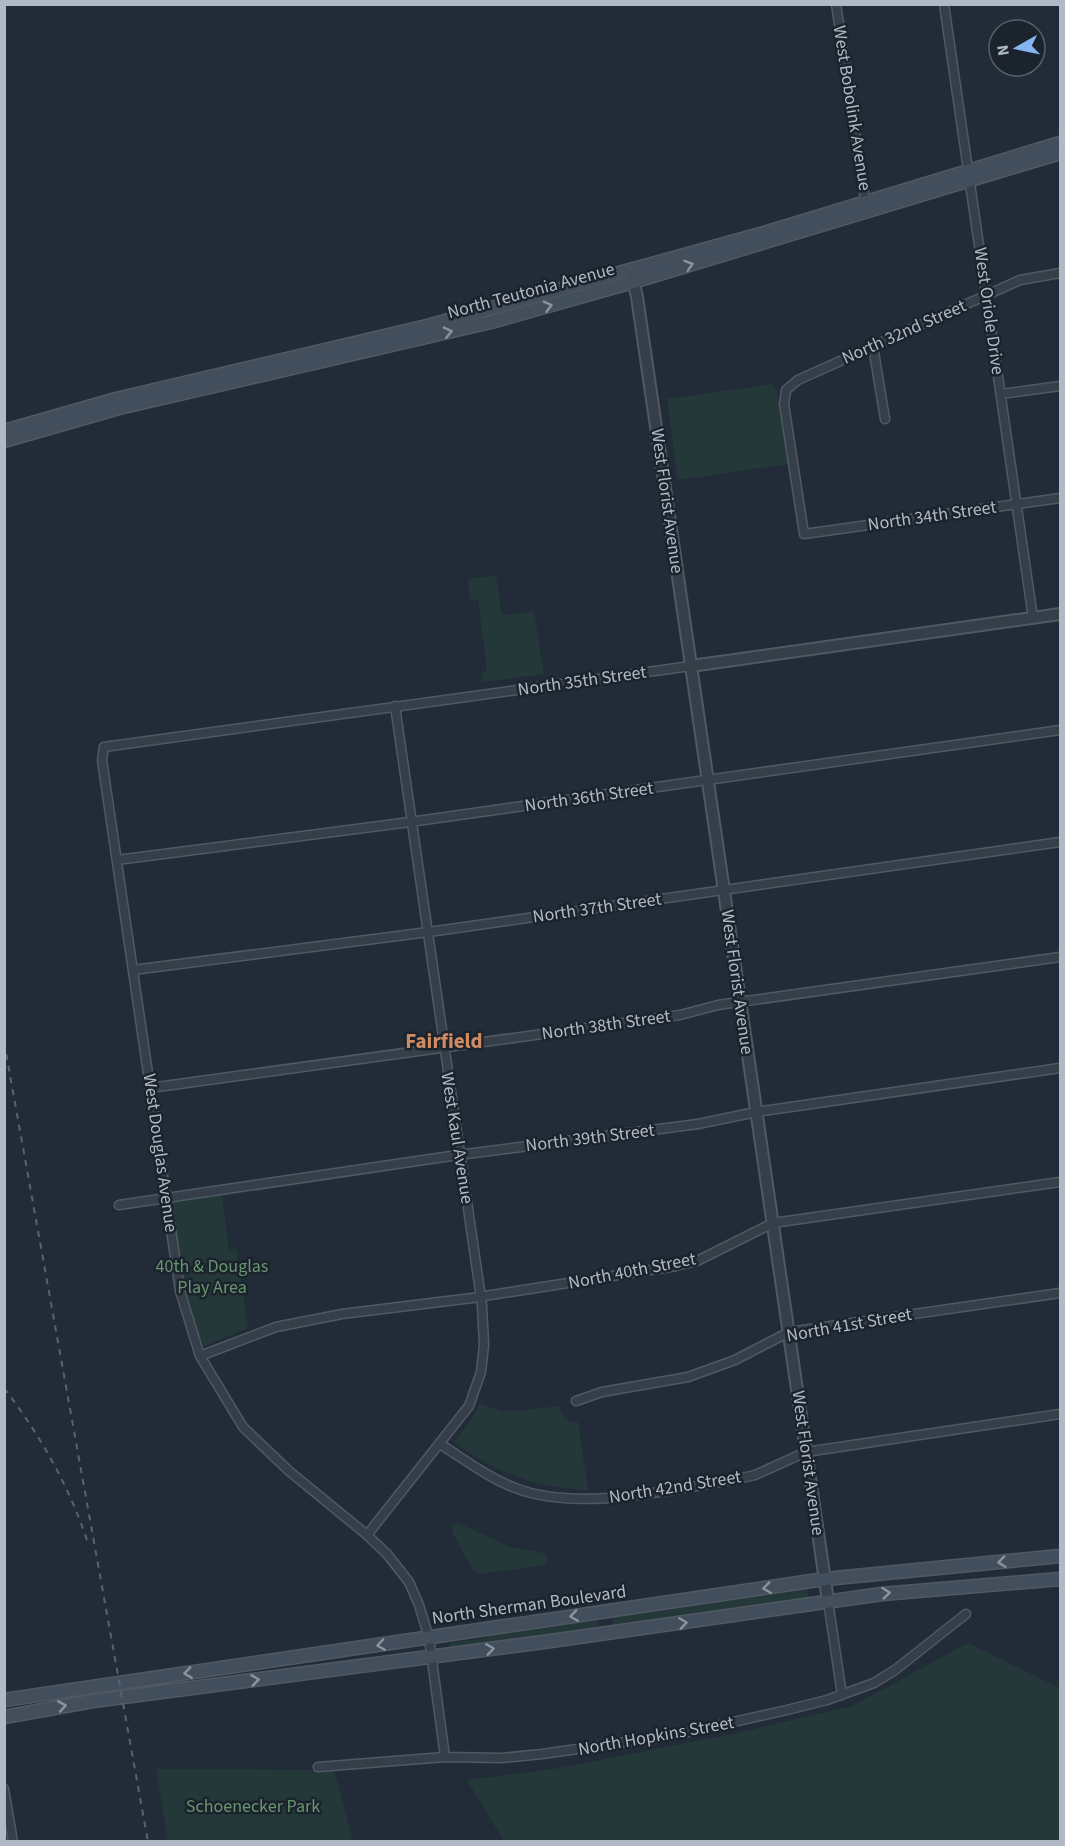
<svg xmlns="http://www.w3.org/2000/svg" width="1065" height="1846" viewBox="0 0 1065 1846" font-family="'Source Sans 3',sans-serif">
  <rect width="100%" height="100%" fill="#222c38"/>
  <path fill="#243839" d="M772 384 777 391 788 464 678 480 667 399Z
    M496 575 502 615 534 612 544 674 482 682V674L487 670 478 600 470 601 468 579Z
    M222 1195 229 1250 236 1248 248 1328 204 1346C180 1304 180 1250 173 1202Z
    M480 1404 503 1411H519L559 1406C562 1416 567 1423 578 1422L588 1490C535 1487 497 1474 454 1442L469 1423Z
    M458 1523 510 1547 543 1553 547 1555 548 1561 544 1565 480 1574 473 1570 452 1532V1528Z
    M806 1589 809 1599 613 1626V1616Z
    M594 1619 597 1620 599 1624 596 1629 449 1650 450 1643 482 1639 498 1633Z
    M968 1643 1060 1688V1841H504L467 1780 560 1768 738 1733 852 1706Z
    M156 1769 334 1770 353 1841H168Z"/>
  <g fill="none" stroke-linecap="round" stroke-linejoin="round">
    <defs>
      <path id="minor" d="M836 4 866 206
        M944 4 1033 618
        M1060 273 1020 280 798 380 786 390 784 404 804 534 1060 498
        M873 346 885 419
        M1001 394 1060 386
        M117 860 410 822 1060 730
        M133 970 436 931 1060 842
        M150 1088 680 1015 718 1005 1060 957
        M119 1205 451 1156 698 1124 756 1112 1060 1068
        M200 1356 276 1327 342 1314 472 1298 676 1266 697 1261 773 1223 1060 1182
        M576 1401 602 1392 688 1377 735 1360 789 1332 1060 1293
        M440 1444C464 1459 487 1477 515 1488 578 1512 668 1490 733 1480L755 1475 806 1452 1060 1414
        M367 1535 469 1406 481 1372 484 1345 482 1305 395 706
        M828 1601 842 1695
        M445 1757 429 1638 419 1605 409 1582 387 1554 367 1535 289 1471 243 1427 200 1356 180 1291 102 760 104 747 691 666
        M318 1767 445 1757 502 1758 542 1754 670 1736 787 1710 827 1700 874 1683 895 1670 966 1614
        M4 1789 13 1842"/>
      <path id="tertiary" d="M632 275 637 297 828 1601
        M691 666 1060 614"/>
      <path id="secondary" d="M4 431 116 399 427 326 764 233 1060 143
        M4 441 119 408 491 322 633 282 1060 153
        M4 1700 825 1579 1060 1556
        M4 1717 93 1701 551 1641 882 1594 1060 1579"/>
    </defs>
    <use href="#minor" stroke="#505963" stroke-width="11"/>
    <use href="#tertiary" stroke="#505963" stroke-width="14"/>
    <use href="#secondary" stroke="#505963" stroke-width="15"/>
    <use href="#minor" stroke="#353e49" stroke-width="8"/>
    <use href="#tertiary" stroke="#353e49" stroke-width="10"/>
    <use href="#secondary" stroke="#434e5c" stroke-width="12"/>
    <path stroke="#576370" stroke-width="2" stroke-dasharray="6 6" stroke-linecap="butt" d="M4 1042 148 1842
      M4 1388C40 1435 68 1484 87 1540"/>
  </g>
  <defs><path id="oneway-chevron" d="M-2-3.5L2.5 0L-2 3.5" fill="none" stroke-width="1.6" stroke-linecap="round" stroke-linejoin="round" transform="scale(1.5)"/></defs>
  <g stroke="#8a94a0">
    <use href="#oneway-chevron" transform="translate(689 265) rotate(-17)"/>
    <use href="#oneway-chevron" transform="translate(548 306) rotate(-15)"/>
    <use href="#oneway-chevron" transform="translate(448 332) rotate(-13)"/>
    <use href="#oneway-chevron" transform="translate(1002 1562) rotate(174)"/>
    <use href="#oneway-chevron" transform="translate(767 1588) rotate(172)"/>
    <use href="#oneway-chevron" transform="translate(886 1593) rotate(-6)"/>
    <use href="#oneway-chevron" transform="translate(574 1616) rotate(172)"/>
    <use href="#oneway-chevron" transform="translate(683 1623) rotate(-8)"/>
    <use href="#oneway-chevron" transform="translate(381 1645) rotate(172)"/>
    <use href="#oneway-chevron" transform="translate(490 1649) rotate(-8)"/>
    <use href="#oneway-chevron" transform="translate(188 1673) rotate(172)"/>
    <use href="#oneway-chevron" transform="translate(255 1680) rotate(-7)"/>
    <use href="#oneway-chevron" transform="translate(62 1706) rotate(-10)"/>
  </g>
  <g text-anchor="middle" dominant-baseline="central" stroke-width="5" stroke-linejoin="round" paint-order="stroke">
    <g font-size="18" fill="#b0b9c5" stroke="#1b232d">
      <text transform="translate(852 108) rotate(81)">West Bobolink Avenue</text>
      <text transform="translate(531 291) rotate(-15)">North Teutonia Avenue</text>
      <text transform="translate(989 311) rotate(82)">West Oriole Drive</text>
      <text transform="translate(904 332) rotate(-24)">North 32nd Street</text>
      <text transform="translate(667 501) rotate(82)">West Florist Avenue</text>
      <text transform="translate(932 516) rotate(-8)">North 34th Street</text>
      <text transform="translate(582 681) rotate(-8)">North 35th Street</text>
      <text transform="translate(589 797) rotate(-8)">North 36th Street</text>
      <text transform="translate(597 908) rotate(-8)">North 37th Street</text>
      <text transform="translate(737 982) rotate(82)">West Florist Avenue</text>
      <text transform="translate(606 1025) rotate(-8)">North 38th Street</text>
      <text transform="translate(457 1138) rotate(81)">West Kaul Avenue</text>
      <text transform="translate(590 1138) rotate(-7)">North 39th Street</text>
      <text transform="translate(160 1153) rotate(82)">West Douglas Avenue</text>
      <text transform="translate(632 1271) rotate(-11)">North 40th Street</text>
      <text transform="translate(849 1325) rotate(-10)">North 41st Street</text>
      <text transform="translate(808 1463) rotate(82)">West Florist Avenue</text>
      <text transform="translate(675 1487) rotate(-9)">North 42nd Street</text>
      <text transform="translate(529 1605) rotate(-8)">North Sherman Boulevard</text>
      <text transform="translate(656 1736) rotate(-10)">North Hopkins Street</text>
    </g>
    <g font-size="18" fill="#689570" stroke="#1b232d">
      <text x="212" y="1266">40th &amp; Douglas<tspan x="212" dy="21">Play Area</tspan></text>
      <text x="253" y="1806">Schoenecker Park</text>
    </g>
    <g font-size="21" font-weight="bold" fill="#d08b60" stroke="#1b232d">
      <text x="444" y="1041">Fairfield</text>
    </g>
  </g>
  <rect width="1065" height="1846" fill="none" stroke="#b0b9c5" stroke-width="12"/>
  <g transform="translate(1017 48) rotate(261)"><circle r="28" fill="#1b232d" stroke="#575f6a" stroke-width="1.5"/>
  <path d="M0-4.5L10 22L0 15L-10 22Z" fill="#85b6f4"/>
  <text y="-9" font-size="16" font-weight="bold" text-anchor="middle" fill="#b0b9c5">N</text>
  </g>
</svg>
